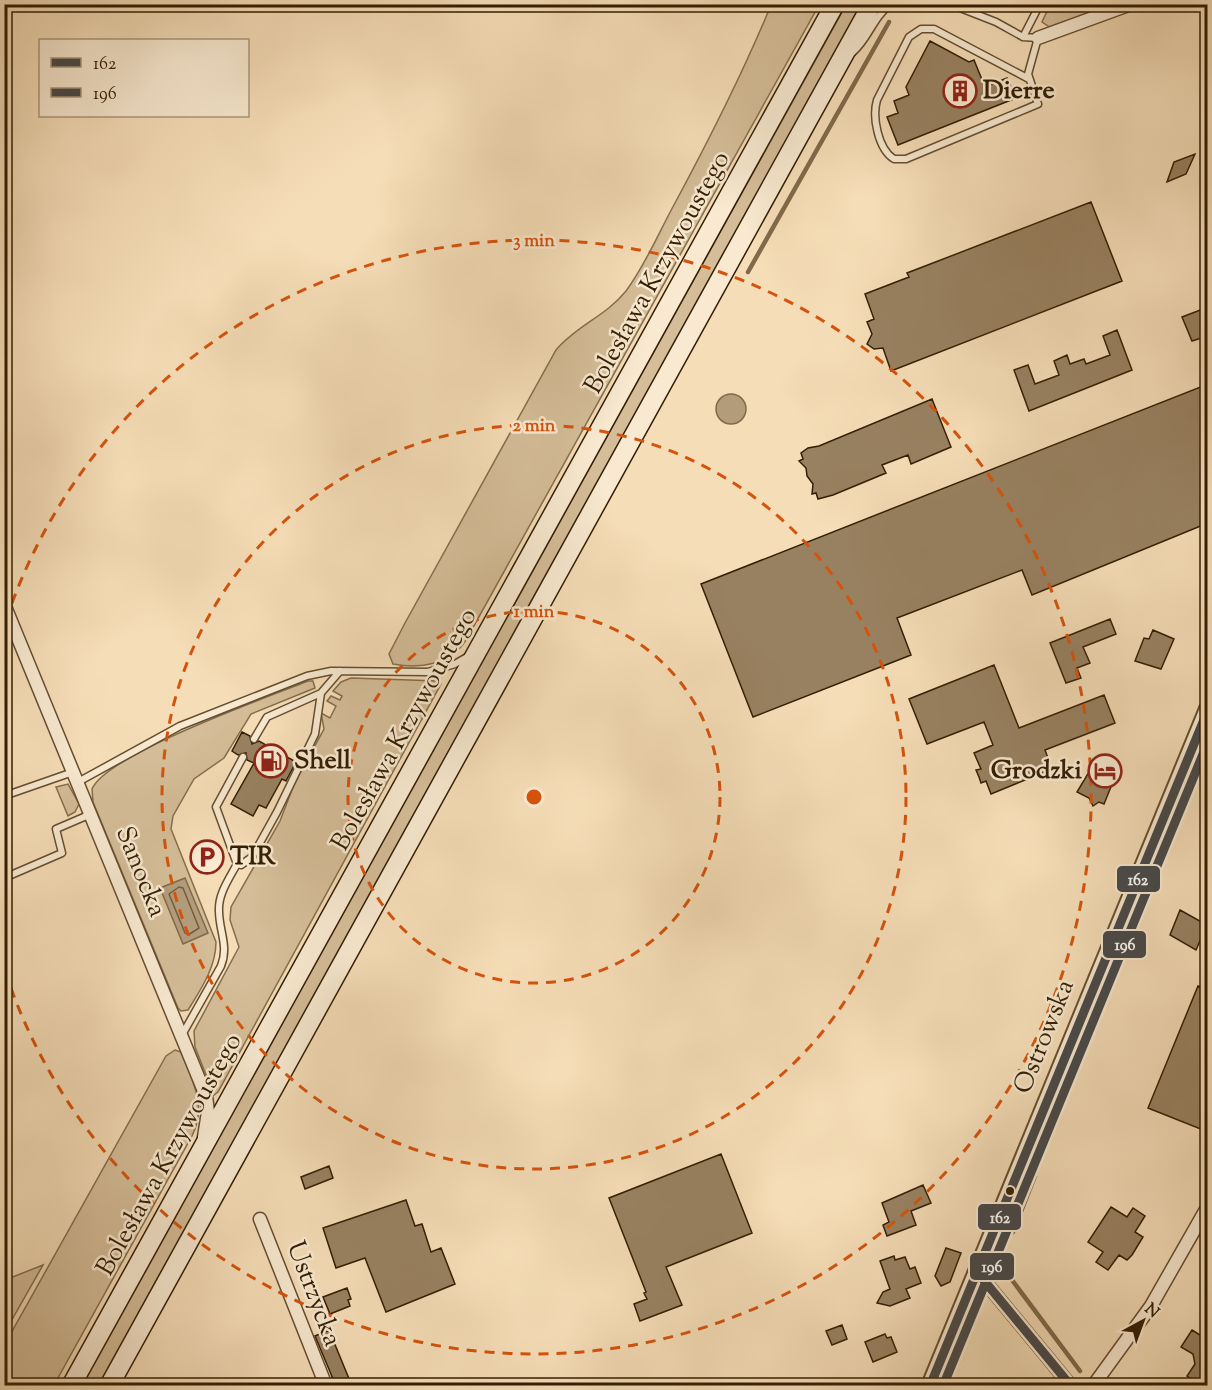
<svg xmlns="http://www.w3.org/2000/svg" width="1212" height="1390" viewBox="0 0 1212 1390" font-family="'Sorts Mill Goudy',serif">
  <rect width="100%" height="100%" fill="#f5ddb7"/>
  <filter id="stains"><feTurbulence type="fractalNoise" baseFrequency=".00333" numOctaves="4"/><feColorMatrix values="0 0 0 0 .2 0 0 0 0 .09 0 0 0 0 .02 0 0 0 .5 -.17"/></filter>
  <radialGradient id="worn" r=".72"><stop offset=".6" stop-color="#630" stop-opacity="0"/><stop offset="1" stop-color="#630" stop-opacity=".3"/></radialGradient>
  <path fill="#d4bd98" stroke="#846e4e" stroke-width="1.5" d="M771 5H819L466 640C450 665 420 669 393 664L389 654 405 623 556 350C576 326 606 316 626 291 646 264 659 232 675 203 710 138 743 73 771 5Z
    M846 5H862L99 1385 81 1386Z
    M1050 5H1111L1051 28 1042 22Z
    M351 678 439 681 441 684 218 1092 214 1095 195 1047 194 1031 239 947 230 920 231 907 280 821 295 782 324 729 321 713 330 718 336 706 327 701 331 696 340 700 342 696 333 691 341 682Z
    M308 681H313L315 688 251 714 224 758 194 779 173 816 171 829 216 942C216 967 201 989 188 1010L181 1011 178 1008 93 802 92 789C107 754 268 697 308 681Z
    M68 784 79 804 75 812 68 816 56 787Z
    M175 1050 181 1052C193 1081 207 1106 192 1136L54 1385H5V1344L166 1056Z
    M43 1265 5 1332V1280Z"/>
  <path fill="#b39c7a" stroke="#806a4a" stroke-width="1.5" d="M716 409a15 15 0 1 1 30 0a15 15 0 1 1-30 0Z
    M185 878 208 933 183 944 160 888Z"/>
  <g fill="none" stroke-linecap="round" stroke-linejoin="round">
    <path stroke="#735d3e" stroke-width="1.5" d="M179 887 183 888 199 928 188 935 185 933 169 894Z"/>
    <path stroke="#806a4a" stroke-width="4.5" d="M748 272 889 22
      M1013 1232 1035 1176
      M1004 1259 1006 1272 1080 1371"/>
  </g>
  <path fill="#988161" stroke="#331e03" stroke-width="1.5" d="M930 41 969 62 974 60 985 87 1007 78 1016 98 898 145 887 117 898 113 894 101 909 95 906 87Z
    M1195 154 1186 174 1167 182 1174 162Z
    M1091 202 1122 281 891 371 883 348 874 349 867 344 872 334 867 322 874 319 865 294 909 277 907 273Z
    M1208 307V336L1192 341 1182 317Z
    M1117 330 1132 370 1029 411 1014 370 1028 365 1035 384 1059 375 1054 361 1067 355 1070 364 1084 359 1086 364 1110 355 1103 336Z
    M1208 384V523L1032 595 1022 570 897 618 911 655 753 717 701 584Z
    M932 399 951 447 911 464 908 455 882 465 886 473 833 495 818 499 816 493 812 494 813 484 807 476 806 468 799 461 803 459 801 453 808 448 819 446Z
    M1110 619 1116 634 1083 647 1090 663 1077 668 1081 678 1066 683 1050 643Z
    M1153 630 1174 639 1161 669 1135 661 1144 638 1149 639Z
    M994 665 1019 728 1104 695 1115 723 1045 750 1052 769 991 794 986 781 981 783 979 777 976 770 981 769 974 753 993 745 984 722 927 744 909 699Z
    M242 732 250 736 252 744 259 741 296 762 286 781 282 779 266 808 259 805 253 816 231 804 254 763 247 760 246 753 238 755 232 751Z
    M1092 767 1115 777 1104 804 1099 802 1093 806 1089 798 1077 792Z
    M1180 910 1207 925 1196 950 1170 935Z
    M1198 986 1208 990V1132L1148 1108Z
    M721 1154 752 1233 666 1267 682 1305 640 1321 634 1304 647 1299 644 1293 646 1292 609 1198Z
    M329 1166 333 1178 305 1189 301 1177Z
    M923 1185 931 1203 911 1211 916 1225 887 1236 883 1225 889 1222 882 1203Z
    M406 1200 415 1226 422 1224 431 1252 441 1248 455 1284 386 1312 365 1258 336 1268 323 1228Z
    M1111 1207 1127 1217 1133 1208 1145 1216 1135 1232 1143 1237 1132 1255 1127 1260 1119 1255 1108 1270 1096 1262 1103 1252 1088 1242Z
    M946 1248 961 1253 950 1282 941 1286 935 1276Z
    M894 1256 895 1260 905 1257 910 1269 915 1267 921 1283 906 1289 910 1298 890 1306 877 1303 883 1292 890 1289 880 1261Z
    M347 1288 351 1299 348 1300 350 1306 330 1314 323 1297Z
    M842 1325 847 1339 832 1345 826 1331Z
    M329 1330 352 1386H336L315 1336Z
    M1192 1330 1208 1340V1386H1202L1187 1376 1195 1364 1193 1354 1181 1347Z
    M885 1334 887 1338 891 1337 897 1352 873 1362 865 1342Z"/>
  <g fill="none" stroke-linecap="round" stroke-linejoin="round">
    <defs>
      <path id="service" d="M950 4 996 22 1023 37 1040 4
        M1023 37 1038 38 1028 74 1038 104 906 159H894C878 149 872 117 877 100L909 37 921 29H934L1029 79
        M853 52C869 38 873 17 891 4
        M254 739 267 717 321 693
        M78 782 180 726 307 676 331 671 428 672 455 664 467 657
        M4 796 73 772
        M237 864 241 865 252 857 277 812 315 734 321 693 340 671
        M4 878 62 853 56 829 91 814
        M182 1035 221 966C229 946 219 931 219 911 218 894 229 879 237 864L216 807 243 757"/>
      <path id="minor" d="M1038 38 1131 4
        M4 604 206 1096 208 1112 204 1137
        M260 1219 326 1386
        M977 1272 1071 1386
        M1093 1386 1151 1306 1208 1206"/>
      <path id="tertiary" d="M930 1386 1208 709"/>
      <path id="secondary" d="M71 1386 835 4
        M109 1386 872 4"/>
    </defs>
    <use href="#service" stroke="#644e30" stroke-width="9"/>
    <use href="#minor" stroke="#644e30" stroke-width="15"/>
    <use href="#tertiary" stroke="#644e30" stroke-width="20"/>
    <use href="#secondary" stroke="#331e03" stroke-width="21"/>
    <use href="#service" stroke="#f8e9d0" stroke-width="6"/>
    <use href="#minor" stroke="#f8e9d0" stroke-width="12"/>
    <use href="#tertiary" stroke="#f8e9d0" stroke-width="16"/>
    <use href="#secondary" stroke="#f8e9d0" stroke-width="18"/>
    <defs>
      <path id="bus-1" d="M977 1272 1071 1386
        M930 1386 1208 710"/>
      <path id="bus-2" d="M943 1386 1208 742"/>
    </defs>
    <use href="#bus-1" stroke="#f8e9d0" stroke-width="14"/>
    <use href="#bus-2" stroke="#f8e9d0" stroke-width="14"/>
    <use href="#bus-1" stroke="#45484a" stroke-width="9"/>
    <use href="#bus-2" stroke="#45484a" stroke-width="9"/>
  </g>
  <g fill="none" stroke="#d6530b" stroke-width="3" stroke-dasharray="10 8">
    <circle cx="534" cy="797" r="186"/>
    <circle cx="534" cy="797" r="372"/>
    <path d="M6 620A557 557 0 1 1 6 974"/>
  </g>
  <defs>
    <symbol id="building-ring" viewBox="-11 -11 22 22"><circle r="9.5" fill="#f8e9d0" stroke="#8f2418" stroke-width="1.5"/><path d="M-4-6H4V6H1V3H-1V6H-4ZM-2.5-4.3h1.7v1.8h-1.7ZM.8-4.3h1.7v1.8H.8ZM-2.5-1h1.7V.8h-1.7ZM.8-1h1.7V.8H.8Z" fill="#8f2418"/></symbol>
    <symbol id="fuel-ring" viewBox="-11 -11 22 22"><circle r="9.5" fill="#f8e9d0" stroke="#8f2418" stroke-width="1.5"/><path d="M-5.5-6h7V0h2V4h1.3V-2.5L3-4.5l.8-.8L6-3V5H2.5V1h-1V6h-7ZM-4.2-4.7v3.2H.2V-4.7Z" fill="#8f2418"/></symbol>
    <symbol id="hotel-ring" viewBox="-11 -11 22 22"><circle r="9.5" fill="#f8e9d0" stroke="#8f2418" stroke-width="1.5"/><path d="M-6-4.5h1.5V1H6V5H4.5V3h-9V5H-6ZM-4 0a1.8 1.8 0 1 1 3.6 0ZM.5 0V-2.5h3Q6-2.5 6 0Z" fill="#8f2418"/></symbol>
    <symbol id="parking-ring" viewBox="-11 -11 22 22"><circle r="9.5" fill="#f8e9d0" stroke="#8f2418" stroke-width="1.5"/><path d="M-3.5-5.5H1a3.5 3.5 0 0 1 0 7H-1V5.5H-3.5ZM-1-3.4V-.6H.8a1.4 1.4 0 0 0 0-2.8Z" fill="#8f2418"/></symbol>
  </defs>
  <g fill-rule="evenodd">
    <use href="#building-ring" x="941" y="72" width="38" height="38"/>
    <use href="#fuel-ring" x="252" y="742" width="38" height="38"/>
    <use href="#hotel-ring" x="1086" y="752" width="38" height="38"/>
    <use href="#parking-ring" x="188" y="838" width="38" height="38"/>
  </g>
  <circle fill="#331e03" stroke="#f8e9d0" stroke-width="2" cx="1010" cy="1191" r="5"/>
  <g text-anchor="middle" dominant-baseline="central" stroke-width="5" stroke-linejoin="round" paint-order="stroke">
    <g font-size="26" font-weight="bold" fill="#331e03" stroke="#f8e9d0" text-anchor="start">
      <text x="983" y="91">Dierre</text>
      <text x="294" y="761">Shell</text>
      <text x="1082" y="771" text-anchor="end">Grodzki</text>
      <text x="230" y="857">TIR</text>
    </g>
    <g font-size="26" fill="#331e03" stroke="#f8e9d0">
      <text transform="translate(658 273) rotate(-61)">Bolesława Krzywoustego</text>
      <text transform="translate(405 730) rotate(-61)">Bolesława Krzywoustego</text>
      <text transform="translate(140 872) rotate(68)">Sanocka</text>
      <text transform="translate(1045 1037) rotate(-68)">Ostrowska</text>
      <text transform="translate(170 1155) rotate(-61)">Bolesława Krzywoustego</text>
      <text transform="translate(313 1294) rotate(69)">Ustrzycka</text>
    </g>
  </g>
  <circle cx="534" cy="797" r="9" fill="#d6530b" stroke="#f8e9d0" stroke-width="3"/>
  <g font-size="18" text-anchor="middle" font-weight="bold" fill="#d6530b" stroke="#f8e9d0" stroke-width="5" stroke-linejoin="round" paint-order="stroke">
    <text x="534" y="246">3 min</text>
    <text x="534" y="431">2 min</text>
    <text x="534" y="617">1 min</text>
  </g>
  <g stroke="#f8e9d0" stroke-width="2">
    <rect x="1116" y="865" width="45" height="28" rx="6" fill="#45484a"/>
    <rect x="1102" y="930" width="45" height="29" rx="6" fill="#45484a"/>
    <rect x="977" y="1203" width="45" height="28" rx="6" fill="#45484a"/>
    <rect x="969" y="1252" width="46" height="29" rx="6" fill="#45484a"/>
  </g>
  <g font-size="16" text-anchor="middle" font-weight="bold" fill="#fff">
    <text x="1138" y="885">162</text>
    <text x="1125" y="950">196</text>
    <text x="1000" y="1223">162</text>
    <text x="992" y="1272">196</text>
  </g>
  <rect width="1212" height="1390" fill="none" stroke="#f5ddb7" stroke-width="24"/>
  <rect x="6" y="6" width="1200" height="1378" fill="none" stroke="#331e03" stroke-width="3"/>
  <rect x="12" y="12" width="1188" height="1366" fill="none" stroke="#331e03" stroke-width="1.5"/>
  <rect x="39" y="39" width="210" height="78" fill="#f8e9d0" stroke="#a9987e" stroke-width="1.5"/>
  <rect x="51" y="58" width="30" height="9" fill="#45484a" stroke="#a9987e" stroke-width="1.5"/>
  <text x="93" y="69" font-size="18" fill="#331e03">162</text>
  <rect x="51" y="88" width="30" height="9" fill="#45484a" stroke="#a9987e" stroke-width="1.5"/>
  <text x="93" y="99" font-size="18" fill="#331e03">196</text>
  <g transform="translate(1143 1321) rotate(41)" stroke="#f8e9d0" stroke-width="4.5" paint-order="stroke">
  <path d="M0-4.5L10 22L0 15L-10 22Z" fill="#331e03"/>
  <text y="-9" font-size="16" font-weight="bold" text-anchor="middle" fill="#331e03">N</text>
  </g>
  <rect width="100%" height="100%" filter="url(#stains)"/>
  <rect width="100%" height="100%" fill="url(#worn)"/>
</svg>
